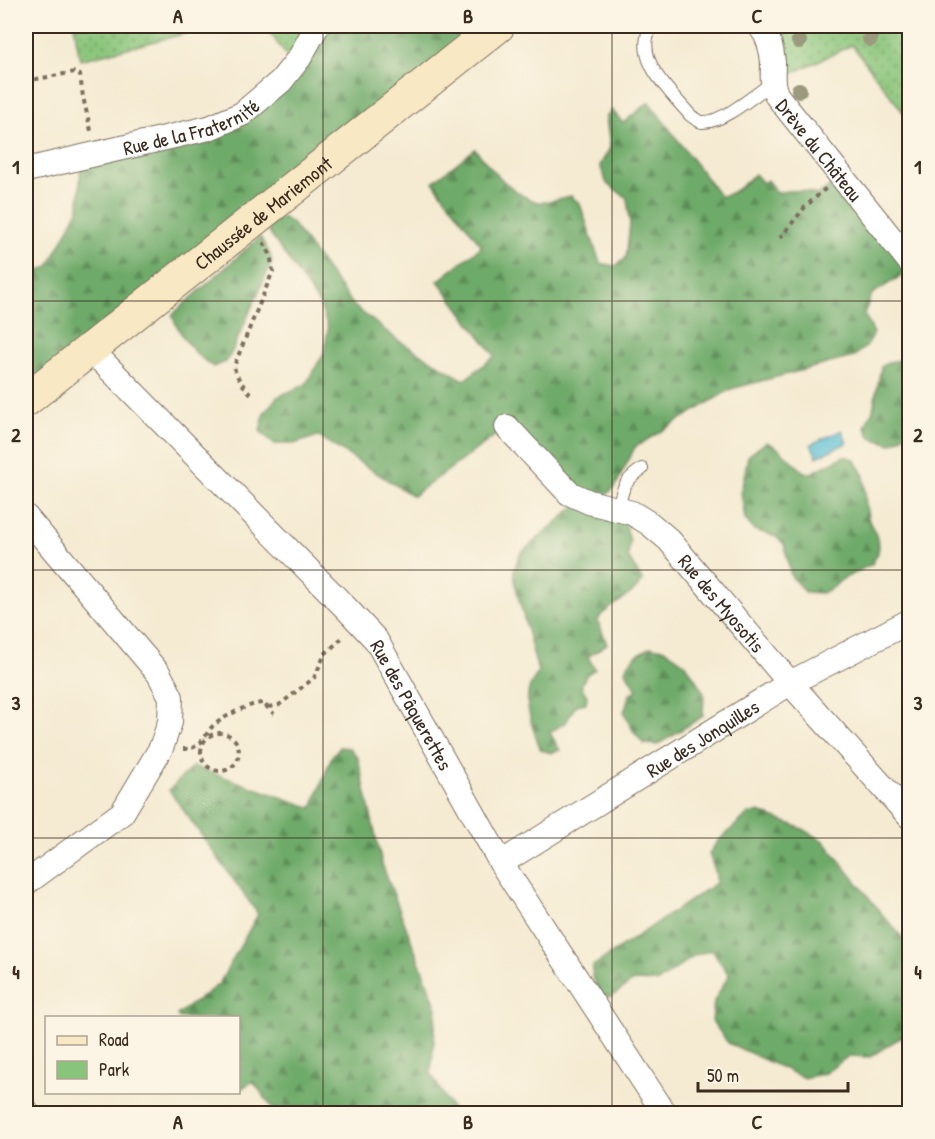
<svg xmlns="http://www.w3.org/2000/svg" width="935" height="1139" viewBox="0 0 935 1139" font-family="'Patrick Hand',sans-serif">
  <defs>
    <pattern id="green-dots" width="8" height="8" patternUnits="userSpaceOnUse" patternTransform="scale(1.5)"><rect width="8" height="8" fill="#88c479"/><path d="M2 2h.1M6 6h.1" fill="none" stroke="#709f63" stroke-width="1.8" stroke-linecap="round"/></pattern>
    <pattern id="forest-firs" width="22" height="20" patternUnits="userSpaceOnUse" patternTransform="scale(1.5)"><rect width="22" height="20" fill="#6eaa69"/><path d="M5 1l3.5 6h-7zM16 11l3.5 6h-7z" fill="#5c8b56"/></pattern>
  </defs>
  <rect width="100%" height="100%" fill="#fcf5e5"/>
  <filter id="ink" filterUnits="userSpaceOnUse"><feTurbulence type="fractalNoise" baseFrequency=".0167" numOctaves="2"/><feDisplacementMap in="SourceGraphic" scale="12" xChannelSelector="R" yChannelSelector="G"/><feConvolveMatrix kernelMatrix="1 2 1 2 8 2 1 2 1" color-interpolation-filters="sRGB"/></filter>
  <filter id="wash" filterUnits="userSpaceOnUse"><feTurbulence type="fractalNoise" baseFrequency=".008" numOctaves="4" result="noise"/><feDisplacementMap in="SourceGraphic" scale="24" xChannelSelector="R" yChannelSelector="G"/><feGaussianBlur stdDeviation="1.35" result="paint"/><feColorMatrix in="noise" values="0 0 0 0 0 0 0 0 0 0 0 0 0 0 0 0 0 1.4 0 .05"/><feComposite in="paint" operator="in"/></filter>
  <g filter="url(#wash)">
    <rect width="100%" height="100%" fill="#f5ebd3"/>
    <path fill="url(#green-dots)" stroke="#62774c" stroke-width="1.5" d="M74 26H215L80 60Z
      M265 26H317L293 65Z
      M760 26H909V120L852 45 772 83Z"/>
    <path fill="url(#forest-firs)" stroke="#546a44" stroke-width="1.5" d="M317 26H498L26 400V278L49 266 79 208 81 157 242 114Z
      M649 102 720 196C734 195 745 183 755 174L763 183 767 180 777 193C793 190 802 189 817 195L841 177 909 271 872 294 864 314 874 333 867 346 853 357 731 389 635 447 615 487 606 495 625 523 630 541 628 557 643 581 634 591 601 615 598 621 607 644 588 657 595 669 587 674 581 686 587 696 586 703 576 705 567 721 550 733 560 750 551 753 541 750C534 732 524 708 529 689 530 683 536 677 538 672L515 584 514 569 520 554 582 500 507 427 413 496 318 436 294 444H274L260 431 264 413 277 397 306 384 324 353 328 328 320 305 268 231 269 225 282 217 291 222 354 306 399 341 464 380 495 356 438 281 482 246 433 182 475 149C490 168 513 196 538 202 547 204 561 198 571 196L580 204 600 263 615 266 626 258 630 224 627 198 607 184 600 165 610 148 606 117 612 110 623 123Z
      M260 237 270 254 272 262 231 354 226 362 213 367C194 354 180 336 172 315Z
      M909 358V433L891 444 871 438 865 426 873 410 881 367 889 362Z
      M766 442 778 448 804 472 811 473 844 456 854 459 864 476 866 506 869 521 876 535 879 546 878 553 872 564 841 580 834 587 822 593 805 592 791 576 784 544 775 536 754 530 745 519 741 492 748 456Z
      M651 647 664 649 686 664 704 693 703 716 657 745 644 744 634 732 624 713 629 695 637 690 625 671C630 658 639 653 651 647Z
      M340 747 350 748 358 758 382 864 437 1008 431 1073 454 1113H276L253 1081 239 1090 238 1018H179L177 1015 219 984 258 914 169 790 193 766 312 808 332 756Z
      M759 812 803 829 824 841 882 914 909 945V1032L870 1057 849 1056 825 1073 804 1078 728 1043 712 1021 714 1001 729 975 712 950 695 955 658 982 633 981 611 997 602 995 592 977 593 966 716 883V874L709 854 717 842 748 814Z"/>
    <path fill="#57bed4" stroke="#497479" stroke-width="1.5" d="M842 430 847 443 817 457 811 444Z"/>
  </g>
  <g filter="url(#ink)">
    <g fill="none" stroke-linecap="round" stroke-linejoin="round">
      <defs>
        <path id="lane" d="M651 26C633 60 670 91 690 115 694 118 697 121 702 122 721 124 756 94 772 83
          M618 508C623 487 624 481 642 469"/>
        <g id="street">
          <path id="s1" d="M760 26C768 36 772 50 773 62 773 75 771 84 777 96L910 262"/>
          <path id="s2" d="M26 170 209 128 242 114 281 81 300 57 317 26"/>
          <path id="s3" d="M90 349 347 609 376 640 501 863 665 1114"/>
          <path id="s4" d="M507 427 569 493 589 502 632 513 650 524 669 540 790 683 910 817"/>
          <path d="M26 517 159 674 171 697 170 722 161 748 122 813 26 883"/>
          <path id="s5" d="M501 863 790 683 910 621"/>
          <path d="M26 1110 28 1114"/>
        </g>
        <g id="secondary">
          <path id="s6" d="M26 400 498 26"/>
        </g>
      </defs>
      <use href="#lane" stroke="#7c6e5d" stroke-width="14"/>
      <use href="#street" stroke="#7c6e5d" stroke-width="26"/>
      <use href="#secondary" stroke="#7c6e5d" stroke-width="35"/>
      <path stroke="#7c6e5d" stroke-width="4" stroke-dasharray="4.5 4.5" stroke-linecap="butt" d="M26 81 75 72 80 75 83 97 92 135
        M780 238 805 207 826 188
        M251 394C243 385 236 378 234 366L273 271 270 254 263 242
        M269 707 279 705 314 678 325 654 344 636
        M201 752a19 19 0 1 1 38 0a19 19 0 1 1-38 0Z
        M183 749C204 749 203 734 215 724 228 715 247 704 263 703L274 714"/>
      <use href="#lane" stroke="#fff" stroke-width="12"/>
      <use href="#street" stroke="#fff" stroke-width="24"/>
      <use href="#secondary" stroke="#f8e8c3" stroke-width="33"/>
    </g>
    <g fill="#9b9a7e">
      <circle cx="870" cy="39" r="8"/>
      <circle cx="799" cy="41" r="8"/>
      <circle cx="799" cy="90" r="8"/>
    </g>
  </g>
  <path fill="none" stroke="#3b2a1e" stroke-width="1.5" stroke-opacity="0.55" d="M323 26V1114M612 26V1114M26 301H910M26 570H910M26 838H910"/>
  <g text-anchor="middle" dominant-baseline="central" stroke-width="6" stroke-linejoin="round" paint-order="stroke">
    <g font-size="20" fill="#3b2a1e" stroke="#fcf5e5">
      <text stroke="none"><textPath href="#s2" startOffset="171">Rue de la Fraternité</textPath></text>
      <text stroke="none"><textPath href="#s1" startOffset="142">Drève du Château</textPath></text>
      <text stroke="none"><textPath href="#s6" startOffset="302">Chaussée de Mariemont</textPath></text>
      <text stroke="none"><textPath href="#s4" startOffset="285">Rue des Myosotis</textPath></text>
      <text stroke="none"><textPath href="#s3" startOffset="482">Rue des Pâquerettes</textPath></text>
      <text stroke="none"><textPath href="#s5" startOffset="237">Rue des Jonquilles</textPath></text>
    </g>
  </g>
  <rect width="935" height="1139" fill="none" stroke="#fcf5e5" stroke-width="66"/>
  <rect x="45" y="1016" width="195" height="78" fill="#fcf5e5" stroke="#afa495" stroke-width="1.5"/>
  <rect x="57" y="1036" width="30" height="9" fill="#f8e8c3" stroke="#afa495" stroke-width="1.5"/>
  <text x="99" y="1046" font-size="18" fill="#3b2a1e">Road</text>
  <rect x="57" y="1061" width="30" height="18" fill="#88c479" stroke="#afa495" stroke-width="1.5"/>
  <text x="99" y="1076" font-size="18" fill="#3b2a1e">Park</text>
  <path d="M698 1082v9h150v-9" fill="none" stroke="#3b2a1e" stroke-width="3"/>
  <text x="707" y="1082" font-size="18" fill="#3b2a1e" stroke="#fcf5e5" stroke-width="4.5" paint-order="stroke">50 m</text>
  <rect x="33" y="33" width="869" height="1073" fill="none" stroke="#3b2a1e" stroke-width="2"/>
  <g font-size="20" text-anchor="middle" font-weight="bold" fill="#3b2a1e">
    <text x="178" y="23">A</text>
    <text x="468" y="23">B</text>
    <text x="757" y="23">C</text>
    <text x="16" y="174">1</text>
    <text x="918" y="174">1</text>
    <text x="16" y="442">2</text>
    <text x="918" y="442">2</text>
    <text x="16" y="710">3</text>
    <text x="918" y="710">3</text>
    <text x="16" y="979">4</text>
    <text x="918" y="979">4</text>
    <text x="178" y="1129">A</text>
    <text x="468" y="1129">B</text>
    <text x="757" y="1129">C</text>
  </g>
</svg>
